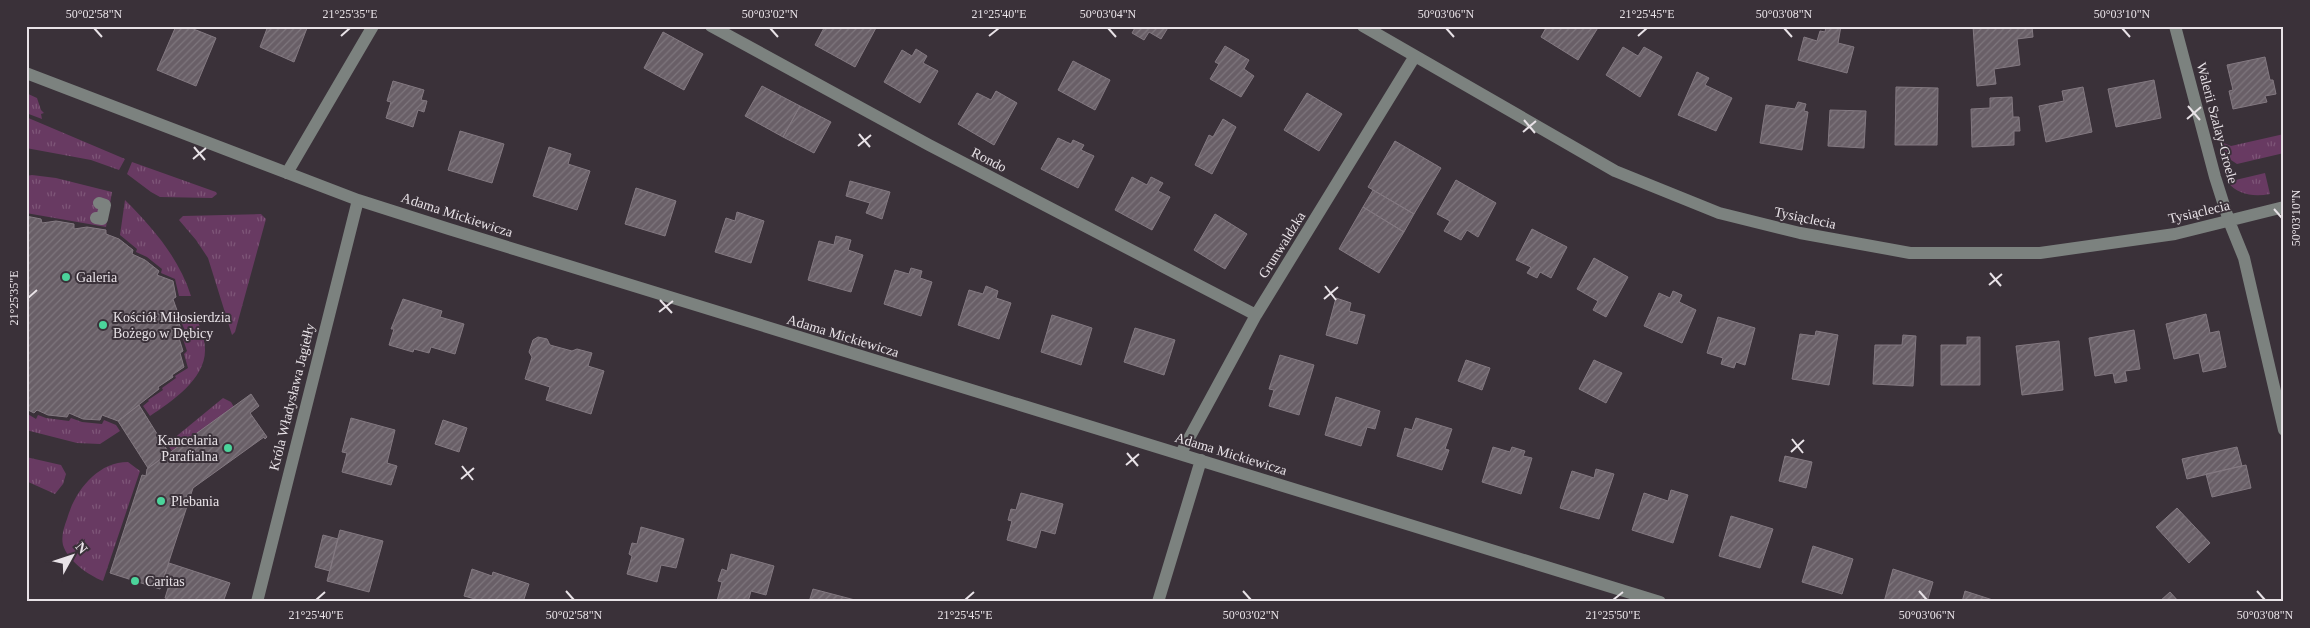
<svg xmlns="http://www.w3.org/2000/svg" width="2310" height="628" viewBox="0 0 2310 628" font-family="'Times New Roman',serif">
  <defs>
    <pattern id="grass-tufts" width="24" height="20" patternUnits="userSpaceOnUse" patternTransform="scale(1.25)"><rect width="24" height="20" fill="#683a62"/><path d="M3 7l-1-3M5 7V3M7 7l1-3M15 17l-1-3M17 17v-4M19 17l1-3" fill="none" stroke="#7e5678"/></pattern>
    <pattern id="building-hatch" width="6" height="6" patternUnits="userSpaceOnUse" patternTransform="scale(1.25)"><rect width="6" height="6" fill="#695f67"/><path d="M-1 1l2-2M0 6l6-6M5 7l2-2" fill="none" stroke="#7e767d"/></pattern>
  </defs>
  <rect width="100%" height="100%" fill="#3a3139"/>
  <path fill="url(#grass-tufts)" d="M26 93 37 98 41 110 44 113 41 114 42 119 26 113Z
    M26 117 125 159 119 170 91 160 26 148Z
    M2284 134V153L2237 164 2225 156 2221 142 2231 146Z
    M132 162 216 192 217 194 212 198 160 197 151 192 127 174Z
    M2265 173 2270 194C2253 197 2239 195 2227 182Z
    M32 175 56 178 112 192 106 227 26 213V176Z
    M125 200C153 228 179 258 191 296H179L175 279 161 273 162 269 147 257 136 252 137 249 120 235Z
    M261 214 266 219 235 332 232 335 208 258 196 240 179 220 183 216Z
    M196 315C199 326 205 338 205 349 206 379 171 402 150 416L143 406 149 401 148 400 163 390 162 388 176 378 175 376 188 368 184 354 187 351 182 336 186 333 180 319 182 316Z
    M223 398 231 402 234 407 172 451 167 444Z
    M26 413 36 419 38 415 46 418 69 421 71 418 82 422 102 424 104 420 116 425 120 431 100 444 77 443 26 430Z
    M26 457 61 465 66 474 63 484 55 494 26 481Z
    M128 462 140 471 103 581C88 575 68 561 63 545 61 536 64 527 67 519 75 491 97 462 128 462Z"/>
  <path fill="url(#building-hatch)" stroke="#837981" d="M176 26H186L216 38 196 86 157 70Z
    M268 26H303L307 28 294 62 260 47Z
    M825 26H877L855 67 815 45Z
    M1136 26H1169L1161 39 1149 32 1144 40 1132 33Z
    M1547 26H1599L1578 60 1541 37Z
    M1826 26H1841L1838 43 1854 47 1847 73 1798 60 1804 37 1817 41 1820 31 1825 32Z
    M1973 26H2032L2033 37 2017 39 2020 65 1994 69 1996 84 1977 86Z
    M663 32 703 54 684 90 644 68Z
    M1225 46 1249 60 1244 69 1254 76 1241 97 1210 79 1219 64 1215 62Z
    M1623 47 1638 56 1644 47 1662 57 1640 97 1606 75Z
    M916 49 927 56 923 63 938 71 920 103 884 82 902 50 912 56Z
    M2265 57 2270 80H2273L2276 94 2265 96 2267 102 2233 109 2229 91 2233 90 2227 65Z
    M1073 61 1110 80 1095 110 1058 90Z
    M1697 72 1709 78 1705 85 1732 98 1716 131 1678 115Z
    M2154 80 2161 118 2116 127 2108 89Z
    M393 81 424 90 421 100 427 101 424 112 418 110 413 127 386 118 391 102 387 101Z
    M762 86 800 106 783 137 745 116Z
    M1896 87 1938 88 1937 145H1895Z
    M2083 87 2092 132 2046 142 2039 106 2064 101 2062 91Z
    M996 91 1017 103 994 145 958 124 977 93 991 100Z
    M1307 93 1342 114 1319 151 1284 130Z
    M2012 97 2013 117H2019L2020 131H2014V145L1972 147 1971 109 1990 108V98Z
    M1798 102 1806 104 1804 111 1808 112 1802 150 1760 143 1766 105 1795 109Z
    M800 106 831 122 814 153 783 137Z
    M1830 110 1866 111 1864 148 1828 146Z
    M1223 119 1236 127 1212 174 1195 165 1209 135 1213 137Z
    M460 131 504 144 492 183 448 170Z
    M1058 138 1071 144 1073 140 1084 145 1081 150 1094 156 1078 188 1041 169Z
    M1395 141 1441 168 1414 214 1368 187Z
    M549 147 571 154 568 164 590 171 577 210 533 196Z
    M1132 177 1147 185 1151 177 1163 183 1158 191 1170 197 1152 230 1115 210Z
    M1456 180 1496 203 1478 237 1467 230 1461 240 1444 231 1450 221 1437 214Z
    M850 181 890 192 882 219 866 213 870 203 846 196Z
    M636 188 676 201 665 236 625 224Z
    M1373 190 1414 214 1404 232 1363 207Z
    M1363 207 1404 232 1379 273 1339 249Z
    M737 212 764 221 751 263 715 252 726 218 735 221Z
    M1215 214 1247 234 1225 269 1194 250Z
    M26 216 41 219 42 223 56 221 74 224V229L87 227 106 230V234L119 239 133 250 132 254 145 260 159 271 157 275 173 281 176 297 173 299 179 316 177 317 182 332 178 335 183 351 180 353 184 367 172 375 173 377 158 387 159 389 118 421 102 415 100 420 83 419 69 413 67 417 48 415 37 410 34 413 26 409Z
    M1532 229 1567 247 1551 278 1540 272 1537 278 1527 273 1531 267 1516 260Z
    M836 236 851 240 848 250 863 255 851 292 808 280 819 241 834 245Z
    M1594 258 1628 277 1606 317 1593 310 1598 301 1577 289Z
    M911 268 922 271 920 278 932 282 921 316 884 304 895 270 909 274Z
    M986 286 998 291 996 298 1011 303 999 339 958 325 969 290 983 294Z
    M1673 291 1682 295 1679 302 1696 310 1682 343 1644 326 1659 293 1670 298Z
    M1336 298 1351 303 1349 311 1365 315 1357 344 1326 335Z
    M403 299 442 311 440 317 464 324 455 354 431 347 429 353 414 349 413 352 389 345 394 329H391Z
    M2206 314 2210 333 2219 331 2226 367 2203 372 2199 353 2174 359 2166 324Z
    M1052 315 1092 328 1081 365 1041 352Z
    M1718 317 1755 328 1745 365 1736 362 1734 368 1721 364 1723 358 1707 353Z
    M1135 328 1175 340 1164 375 1124 362Z
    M2134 330 2140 369 2125 371 2127 381 2115 383 2113 373 2095 376 2089 338Z
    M1816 331 1838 335 1829 385 1792 379 1800 334 1815 336Z
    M1903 335 1916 336 1913 386 1873 384 1875 345H1902Z
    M538 337 547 339 550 345 572 351 577 349 592 353 588 366 604 371 591 414 546 400 550 387 525 379 532 357 529 352 533 340Z
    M1967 337H1980V385H1941V345H1967Z
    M2059 341 2063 390 2022 395 2016 346Z
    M1280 355 1314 365 1299 415 1269 406 1274 390 1269 389Z
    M1466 360 1490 368 1482 390 1458 381Z
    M1594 360 1622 373 1606 403 1579 389Z
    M251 394 259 406 250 413 267 437 265 439 264 437 193 488 160 589 110 573 142 475 146 476 147 469 150 467Z
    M1336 397 1380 411 1375 429 1367 427 1361 446 1325 435Z
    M139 405 169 453 148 468 118 421Z
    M351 418 395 430 387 463 397 466 391 485 342 472 347 453 342 452Z
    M1416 418 1452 429 1445 449 1449 450 1442 470 1397 456 1405 428 1412 430Z
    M443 420 467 428 459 452 435 444Z
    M1493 447 1510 452 1512 447 1525 451 1523 456 1532 458 1521 494 1482 482Z
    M2237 447 2242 466 2187 479 2182 459Z
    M1785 456 1812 462 1806 488 1779 481Z
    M2246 465 2251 488 2212 497 2206 474Z
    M1596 469 1614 474 1599 519 1560 508 1572 471 1594 478Z
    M1671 490 1688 495 1673 543 1632 530 1644 493 1668 501Z
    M1021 493 1063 504 1055 534 1041 530 1036 548 1007 540 1012 521 1008 520 1011 509 1016 510Z
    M2177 508 2210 543 2189 563 2156 527Z
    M1731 516 1773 529 1760 568 1719 556Z
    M641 527 684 539 676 568 661 565 657 582 627 574 632 556 629 554 632 543 637 544Z
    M340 530 383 541 369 592 327 581Z
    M323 535 338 539 330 571 315 567Z
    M1813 546 1853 559 1842 594 1802 582Z
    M731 554 774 566 766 595 751 591 748 602 717 601 722 582 718 581 722 569 727 571Z
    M169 563 230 583 223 602H175L165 598 169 585 162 583Z
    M472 569 492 576 493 572 529 584 523 602H486L464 596Z
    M1893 569 1933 582 1927 602H1884Z
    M813 589 855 600V602H809Z
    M1965 591 1999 602H1962Z
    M2170 592 2179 602H2159Z"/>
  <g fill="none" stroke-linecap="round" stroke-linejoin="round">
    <path stroke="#7c827f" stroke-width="12" d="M711 26 929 145 1256 315
      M1363 26 1615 171 1719 213 1800 233 1910 253H2040L2175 234 2284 207
      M2175 26 2215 177 2229 221 2244 258 2284 430
      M26 73 358 200 449 229 1660 602
      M287 173 373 26
      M96 218 102 219 105 205 99 203
      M1181 453 1256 315 1415 56
      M257 602 358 200
      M1158 602 1201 460"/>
  </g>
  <path fill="none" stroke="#e8e2e7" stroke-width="2" d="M94 28 102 37M770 28 778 37M1108 28 1116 37M1446 28 1454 37M1784 28 1792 37M2122 28 2130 37M341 36 350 28M989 36 999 28M1638 36 1647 28M2188 106 2200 120M2187 119 2201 107M1524 120 1535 133M1523 132 1536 121M859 134 870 147M858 146 871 135M194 147 205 160M193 159 206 148M2274 209 2282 218M1990 273 2001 286M1989 285 2002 274M1325 286 1336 300M28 298 37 290M1324 299 1338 287M660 300 672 313M659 312 673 301M1792 439 1803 453M1791 452 1804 440M1127 453 1138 466M1126 465 1139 454M462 466 473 480M461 479 474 468M566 591 574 600M1243 591 1251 600M1919 591 1927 600M2257 591 2265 600M316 600 325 592M965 600 974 592M1613 600 1623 592"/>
  <g fill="#4bd49b" stroke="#3a3139" stroke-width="2">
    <circle cx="66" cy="277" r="5"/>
    <circle cx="103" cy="325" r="5"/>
    <circle cx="228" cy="448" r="5"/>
    <circle cx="161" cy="501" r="5"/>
    <circle cx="135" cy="581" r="5"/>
  </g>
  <g text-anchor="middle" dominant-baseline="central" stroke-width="4" stroke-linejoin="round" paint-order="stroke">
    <g font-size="14" fill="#e8e2e7" stroke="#3a3139">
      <text transform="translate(2217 123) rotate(75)">Walerii Szalay-Groele</text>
      <text transform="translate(989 160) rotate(27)">Rondo</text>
      <text transform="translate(2199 212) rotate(-13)">Tysiąclecia</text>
      <text transform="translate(457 215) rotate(18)">Adama Mickiewicza</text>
      <text transform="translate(1805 218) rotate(12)">Tysiąclecia</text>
      <text transform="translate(1282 245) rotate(-58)">Grunwaldzka</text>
      <text transform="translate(843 336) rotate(17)">Adama Mickiewicza</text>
      <text transform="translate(292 397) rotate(-76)">Króla Władysława Jagiełły</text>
      <text transform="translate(1231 454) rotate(17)">Adama Mickiewicza</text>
    </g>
    <g font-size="14" fill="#e8e2e7" stroke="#3a3139" text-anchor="start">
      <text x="76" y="277">Galeria</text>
      <text x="113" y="317">Kościół Miłosierdzia<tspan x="113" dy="16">Bożego w Dębicy</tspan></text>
      <text x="218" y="440" text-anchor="end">Kancelaria<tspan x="218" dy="16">Parafialna</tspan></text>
      <text x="171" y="501">Plebania</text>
      <text x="145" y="581">Caritas</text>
    </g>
  </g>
  <rect width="2310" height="628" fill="none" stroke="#3a3139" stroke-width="55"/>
  <g transform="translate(72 556) rotate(50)" stroke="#3a3139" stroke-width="4" paint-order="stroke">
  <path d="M0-4L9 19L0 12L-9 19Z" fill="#e8e2e7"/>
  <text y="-8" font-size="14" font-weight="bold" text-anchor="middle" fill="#e8e2e7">N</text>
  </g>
  <rect x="28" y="28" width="2254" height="572" fill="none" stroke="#e8e2e7" stroke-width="2"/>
  <g font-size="12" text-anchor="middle" fill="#e8e2e7">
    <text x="94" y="18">50°02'58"N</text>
    <text x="350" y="18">21°25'35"E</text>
    <text x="770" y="18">50°03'02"N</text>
    <text x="999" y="18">21°25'40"E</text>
    <text x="1108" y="18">50°03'04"N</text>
    <text x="1446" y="18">50°03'06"N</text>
    <text x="1647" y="18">21°25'45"E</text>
    <text x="1784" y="18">50°03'08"N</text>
    <text x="2122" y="18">50°03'10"N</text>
    <text transform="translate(2296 218) rotate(-90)" y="4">50°03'10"N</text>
    <text transform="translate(14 298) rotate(-90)" y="4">21°25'35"E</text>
    <text x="316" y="619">21°25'40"E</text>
    <text x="574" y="619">50°02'58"N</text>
    <text x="965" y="619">21°25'45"E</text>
    <text x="1251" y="619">50°03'02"N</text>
    <text x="1613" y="619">21°25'50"E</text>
    <text x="1927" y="619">50°03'06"N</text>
    <text x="2265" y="619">50°03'08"N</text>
  </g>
</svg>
